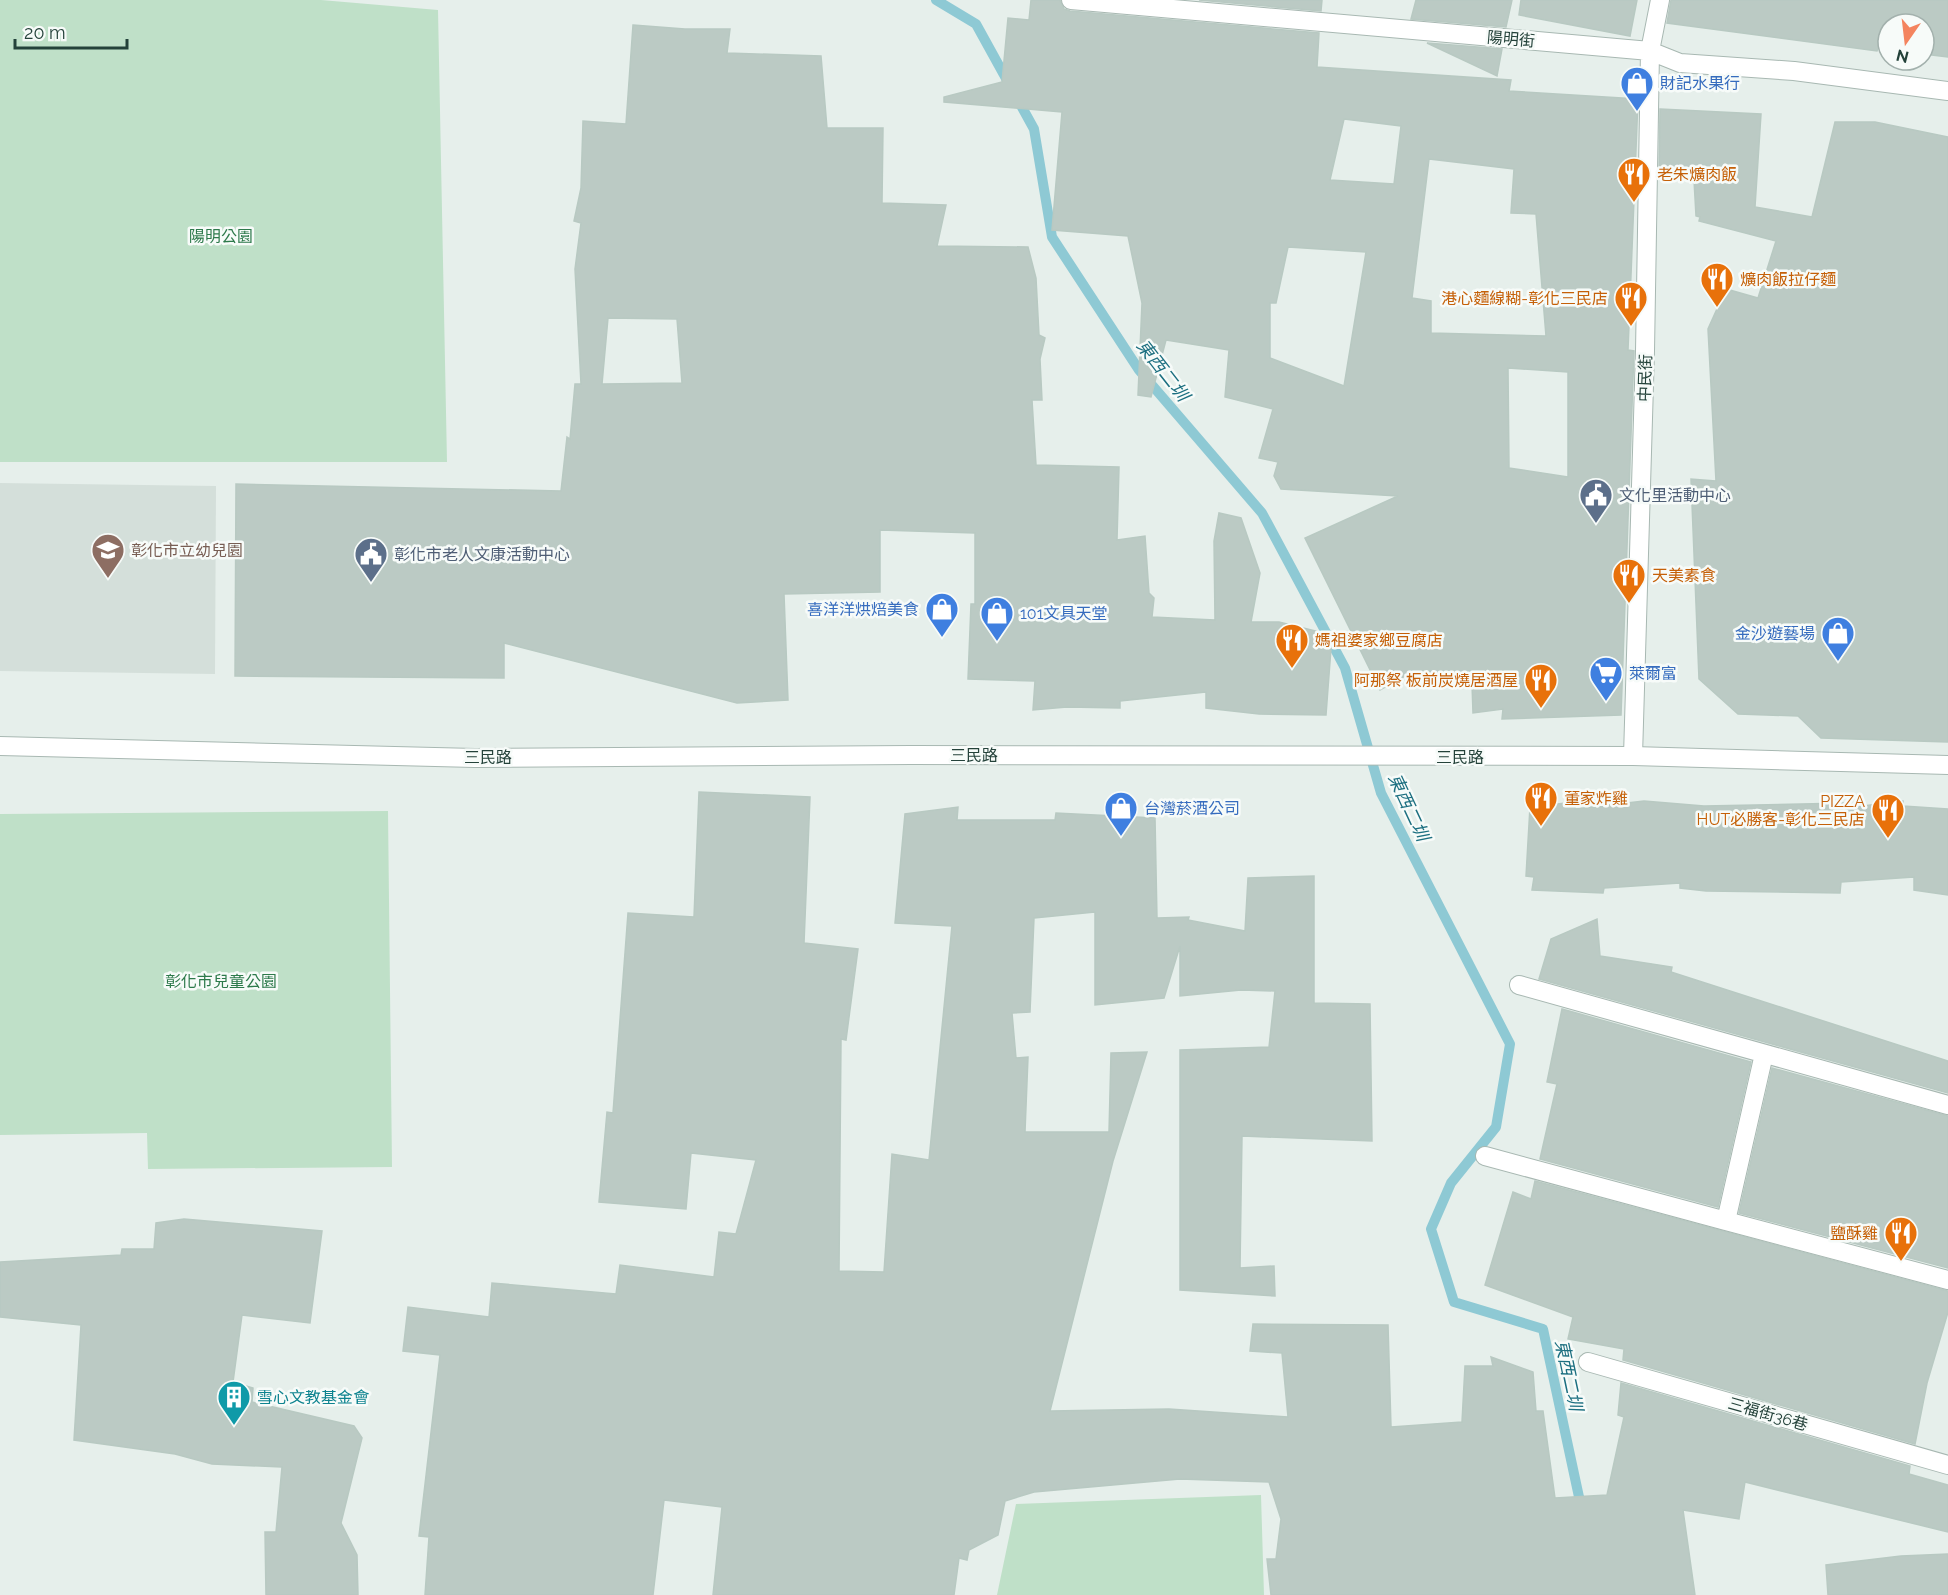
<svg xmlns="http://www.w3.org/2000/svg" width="1948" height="1595" viewBox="0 0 1948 1595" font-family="Raleway,'Noto Sans TC',sans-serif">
  <rect width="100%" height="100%" fill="#e6efeb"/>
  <path fill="#d4dfda" d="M0 483 216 486 215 674 0 671Z"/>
  <path fill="#bfe0c8" d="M0 0H321L438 10 447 462H0Z
    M388 811 392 1167 148 1169 147 1133 0 1135V814Z
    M1261 1495 1264 1595H997L1016 1504Z"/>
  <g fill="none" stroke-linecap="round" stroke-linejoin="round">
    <path stroke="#8ec9d4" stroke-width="10" d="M936 0 976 24 1034 129 1052 237 1139 370 1262 513 1345 668 1381 793 1510 1044 1496 1127 1451 1183 1431 1229 1454 1302 1543 1329 1579 1497 1585 1508"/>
  </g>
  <path fill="#bbcac4" stroke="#b8c9c2" stroke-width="1.5" fill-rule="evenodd" d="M1031 0H1060L1064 9 1070 11 1319 33 1317 67 1511 80 1509 91 1638 99 1628 350 1634 351 1621 715 1502 719 1503 709 1473 713 1472 684 1405 676 1380 690 1305 538 1398 496 1281 489 1274 476 1278 462 1259 458 1273 409 1225 397 1229 350 1166 340 1151 397 1138 395 1142 303 1128 236 1052 230 1062 112 944 102V97L1002 82 1008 18 1029 20ZM1344 119 1401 126 1394 184 1330 180ZM1429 159 1514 169 1511 213 1536 214 1546 336 1431 333V301L1412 298ZM1288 247 1366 252 1344 386 1270 358V303H1276ZM1508 368 1568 372V477L1509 468Z
    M1199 0H1322L1321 11Z
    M1416 0H1512L1506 27 1411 19Z
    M1521 0H1637L1630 36 1519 15Z
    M1671 0H1948V57L1924 54V24H1888V49L1878 48 1877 51 1667 23Z
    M633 25 685 29H730L727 53 821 56 827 128H883L882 203 946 205 937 246 1028 247 1036 278 1039 335 1045 338 1040 359 1042 400H1032L1036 465 1119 467 1117 540 1145 536 1149 593 1154 598 1152 617 1215 620 1214 541 1219 513 1241 518 1260 573 1251 622H1279L1332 635 1326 715 1259 714 1206 708V692L1120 701V708L1067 707 1033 710 1035 681 968 679 971 604H975V533L880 530V592L784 594 788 700 737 703 504 643V678L235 676 236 484 561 491 567 437 570 439 575 384H581L575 269 581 223 574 221 581 188 583 121 626 124ZM608 318 677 319 682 383 602 384Z
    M1427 43 1502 49 1497 76Z
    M1660 109 1761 114 1755 207 1812 217 1835 122H1875L1948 137V742L1821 738 1798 716 1738 714 1699 679 1691 479 1716 481 1708 329 1726 289 1758 298 1776 241 1699 221 1700 217 1696 216 1694 180 1659 178Z
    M699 792 810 797 804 943 858 949 846 1040 841 1039 839 1271 884 1272 892 1154 929 1160 952 926 895 923 905 814 958 807 957 820H1055L1056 813 1155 818 1157 918 1189 917 1188 920 1245 931 1248 878 1314 876V1003L1370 1004 1372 1141 1242 1136 1240 1268 1274 1266 1275 1296 1180 1290V1050L1269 1047 1275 991 1241 990 1180 996V946L1164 998 1095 1005V912L1034 918 1030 1012 1012 1013 1016 1058 1028 1057 1025 1132H1109L1111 1053 1147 1052 1113 1161 1050 1411 1169 1409 1288 1417 1282 1353 1250 1351 1253 1324 1388 1325 1391 1427 1462 1422 1465 1366H1493L1491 1357 1533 1372 1536 1411H1543L1555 1498 1607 1495 1624 1417 1618 1415 1621 1383 1910 1466 1909 1474 1948 1485V1532L1745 1482 1739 1519 1683 1510 1695 1595H1271L1267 1559H1276L1281 1519 1269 1482 1180 1479 1034 1492 1005 1501 998 1535 969 1550 967 1560 959 1558 954 1595H713L722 1507 664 1500 653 1595H425L429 1537 419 1536 440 1355 403 1351 408 1307 489 1317 492 1283 616 1294 620 1265 714 1277 719 1232 736 1234 756 1160 691 1153 686 1209 599 1202 607 1112 613 1113 628 913 694 917Z
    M1644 801 1704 806 1846 803V808L1903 801V806L1948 809V895L1914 890V877L1841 882 1840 893 1706 891 1680 888V883L1604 888 1603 893 1532 890 1534 877 1526 876 1530 807 1575 802V809Z
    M1597 919 1600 956 1672 967 1671 972 1948 1061V1093L1539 979 1551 939Z
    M1562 1009 1751 1062 1718 1207 1540 1159 1557 1084 1547 1082Z
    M1772 1068 1948 1116V1268L1739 1213Z
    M1535 1181 1948 1291V1312L1927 1383 1915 1444 1623 1360 1624 1349 1568 1339 1573 1317 1485 1285 1513 1192 1531 1199Z
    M184 1219 322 1231 310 1323 242 1315 233 1382 253 1388 252 1402 354 1426 362 1438 341 1523 357 1555 358 1595H266L265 1532H276L282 1467 212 1464 175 1454 74 1440 81 1325 0 1317V1262L121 1255 122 1249H154L156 1223Z
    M1948 1554V1595H1828L1826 1565 1901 1556Z"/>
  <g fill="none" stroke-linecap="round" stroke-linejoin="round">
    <defs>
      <path id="minor" d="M1071 0 1650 51 1680 63 1794 71 1948 91
        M1633 756 1645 351 1650 51 1660 0
        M1519 985 1948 1105
        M1764 1054 1726 1221 1948 1280
        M1485 1156 1726 1221
        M1588 1362 1948 1465"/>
      <path id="tertiary" d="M0 746 475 758 911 755 1633 756 1948 765"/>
    </defs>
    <use href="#minor" stroke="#a8b8b2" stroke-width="20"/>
    <use href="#tertiary" stroke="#a8b8b2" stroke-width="20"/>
    <use href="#minor" stroke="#fff" stroke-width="18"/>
    <use href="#tertiary" stroke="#fff" stroke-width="18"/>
  </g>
  <defs>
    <symbol id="shop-pin" viewBox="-11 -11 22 30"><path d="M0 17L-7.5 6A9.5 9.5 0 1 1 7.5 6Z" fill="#3f7fe0" stroke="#f7fbf9"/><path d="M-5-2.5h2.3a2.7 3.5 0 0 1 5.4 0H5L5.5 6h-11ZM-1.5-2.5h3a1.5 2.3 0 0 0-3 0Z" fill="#fff"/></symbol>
    <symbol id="restaurant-pin" viewBox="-11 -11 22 30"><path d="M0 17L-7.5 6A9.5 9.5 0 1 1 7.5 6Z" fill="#e8710a" stroke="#f7fbf9"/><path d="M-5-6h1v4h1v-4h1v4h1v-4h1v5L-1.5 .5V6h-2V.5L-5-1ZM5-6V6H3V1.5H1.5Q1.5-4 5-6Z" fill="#fff"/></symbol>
    <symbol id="civic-pin" viewBox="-11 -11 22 30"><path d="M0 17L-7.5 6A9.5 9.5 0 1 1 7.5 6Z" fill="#5c6f8a" stroke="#f7fbf9"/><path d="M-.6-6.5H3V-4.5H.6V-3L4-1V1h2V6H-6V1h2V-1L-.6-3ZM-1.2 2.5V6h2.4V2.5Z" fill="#fff"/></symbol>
    <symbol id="school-pin" viewBox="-11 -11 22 30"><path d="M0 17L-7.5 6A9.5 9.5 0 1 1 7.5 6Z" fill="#8d6e63" stroke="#f7fbf9"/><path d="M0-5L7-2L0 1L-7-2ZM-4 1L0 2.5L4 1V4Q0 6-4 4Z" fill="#fff"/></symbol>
    <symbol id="supermarket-pin" viewBox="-11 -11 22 30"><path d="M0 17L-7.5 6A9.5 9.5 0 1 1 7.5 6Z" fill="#3f7fe0" stroke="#f7fbf9"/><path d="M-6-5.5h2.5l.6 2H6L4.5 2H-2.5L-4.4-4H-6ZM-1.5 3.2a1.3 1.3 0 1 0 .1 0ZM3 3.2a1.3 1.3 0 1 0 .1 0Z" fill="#fff"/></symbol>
    <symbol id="building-pin" viewBox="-11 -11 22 30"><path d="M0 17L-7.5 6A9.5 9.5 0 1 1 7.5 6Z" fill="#0f9aa8" stroke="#f7fbf9"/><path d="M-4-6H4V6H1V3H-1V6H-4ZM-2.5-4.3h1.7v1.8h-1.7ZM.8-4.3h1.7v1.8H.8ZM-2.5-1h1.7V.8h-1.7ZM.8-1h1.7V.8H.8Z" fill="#fff"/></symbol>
  </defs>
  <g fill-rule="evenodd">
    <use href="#shop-pin" x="1618" y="64" width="38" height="52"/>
    <use href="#restaurant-pin" x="1615" y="155" width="38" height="52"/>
    <use href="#restaurant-pin" x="1698" y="260" width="38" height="52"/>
    <use href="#restaurant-pin" x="1612" y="279" width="38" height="52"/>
    <use href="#civic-pin" x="1577" y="476" width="38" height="52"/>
    <use href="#school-pin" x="89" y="531" width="38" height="52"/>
    <use href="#civic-pin" x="352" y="535" width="38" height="52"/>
    <use href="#restaurant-pin" x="1610" y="556" width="38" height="52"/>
    <use href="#shop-pin" x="923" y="590" width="38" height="52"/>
    <use href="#shop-pin" x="978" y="594" width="38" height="52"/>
    <use href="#shop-pin" x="1819" y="614" width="38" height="52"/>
    <use href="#restaurant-pin" x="1273" y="621" width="38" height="52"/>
    <use href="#supermarket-pin" x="1587" y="654" width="38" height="52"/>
    <use href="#restaurant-pin" x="1522" y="661" width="38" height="52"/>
    <use href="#restaurant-pin" x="1522" y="779" width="38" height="52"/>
    <use href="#shop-pin" x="1102" y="789" width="38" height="52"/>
    <use href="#restaurant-pin" x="1869" y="791" width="38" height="52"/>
    <use href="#restaurant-pin" x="1882" y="1214" width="38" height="52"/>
    <use href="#building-pin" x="215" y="1378" width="38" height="52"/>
  </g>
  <g text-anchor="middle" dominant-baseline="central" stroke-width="5" stroke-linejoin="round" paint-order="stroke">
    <g font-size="16" fill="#24423a" stroke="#f7fbf9">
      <text transform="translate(1511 39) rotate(5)">陽明街</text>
      <text transform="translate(1645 378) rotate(-88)">中民街</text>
      <text x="974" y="755">三民路</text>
      <text x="488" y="757">三民路</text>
      <text x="1460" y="757">三民路</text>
      <text transform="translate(1768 1414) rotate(16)">三福街36巷</text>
    </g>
    <g font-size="16" fill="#366cbe" stroke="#f7fbf9" text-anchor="start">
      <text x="1660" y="83">財記水果行</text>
      <text x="919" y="609" text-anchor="end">喜洋洋烘焙美食</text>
      <text x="1020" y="613">101文具天堂</text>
      <text x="1815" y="633" text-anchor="end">金沙遊藝場</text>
      <text x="1629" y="673">萊爾富</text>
      <text x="1144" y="808">台灣菸酒公司</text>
    </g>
    <g font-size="16" fill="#c56008" stroke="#f7fbf9" text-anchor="start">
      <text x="1657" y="174">老朱爌肉飯</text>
      <text x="1740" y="279">爌肉飯拉仔麵</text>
      <text x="1608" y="298" text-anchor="end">港心麵線糊-彰化三民店</text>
      <text x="1652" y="575">天美素食</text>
      <text x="1315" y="640">媽祖婆家鄉豆腐店</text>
      <text x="1518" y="680" text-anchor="end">阿那祭 板前炭燒居酒屋</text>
      <text x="1564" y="798">董家炸雞</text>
      <text x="1865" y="801" text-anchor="end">PIZZA<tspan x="1865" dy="18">HUT必勝客-彰化三民店</tspan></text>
      <text x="1878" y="1233" text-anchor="end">鹽酥雞</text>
    </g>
    <g font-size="16" fill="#2d7a4b" stroke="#f7fbf9">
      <text x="221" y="236">陽明公園</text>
      <text x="221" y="981">彰化市兒童公園</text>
    </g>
    <g font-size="16" fill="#4e5e75" stroke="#f7fbf9" text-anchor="start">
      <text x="1619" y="495">文化里活動中心</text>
      <text x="394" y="554">彰化市老人文康活動中心</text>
    </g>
    <g font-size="16" fill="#785e54" stroke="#f7fbf9" text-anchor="start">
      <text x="131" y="550">彰化市立幼兒園</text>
    </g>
    <g font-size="16" fill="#0d838f" stroke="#f7fbf9" text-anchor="start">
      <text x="257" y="1397">雪心文教基金會</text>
    </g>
    <g font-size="18" font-style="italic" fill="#1c6f80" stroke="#f7fbf9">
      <text transform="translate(1163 370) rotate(52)">東西二圳</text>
      <text transform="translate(1409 807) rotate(65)">東西二圳</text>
      <text transform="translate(1569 1375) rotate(78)">東西二圳</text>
    </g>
  </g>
  <g transform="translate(1906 42) rotate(194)"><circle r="28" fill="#f7fbf9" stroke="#a3b1ad" stroke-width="1.5"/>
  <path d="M0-4.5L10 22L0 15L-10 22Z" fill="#f4845f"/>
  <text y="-9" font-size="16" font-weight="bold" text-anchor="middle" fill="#24423a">N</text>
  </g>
  <path d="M15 39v9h112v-9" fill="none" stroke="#24423a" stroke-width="3"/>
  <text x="24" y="39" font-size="18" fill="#24423a" stroke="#f7fbf9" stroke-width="4.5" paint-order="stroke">20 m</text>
</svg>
